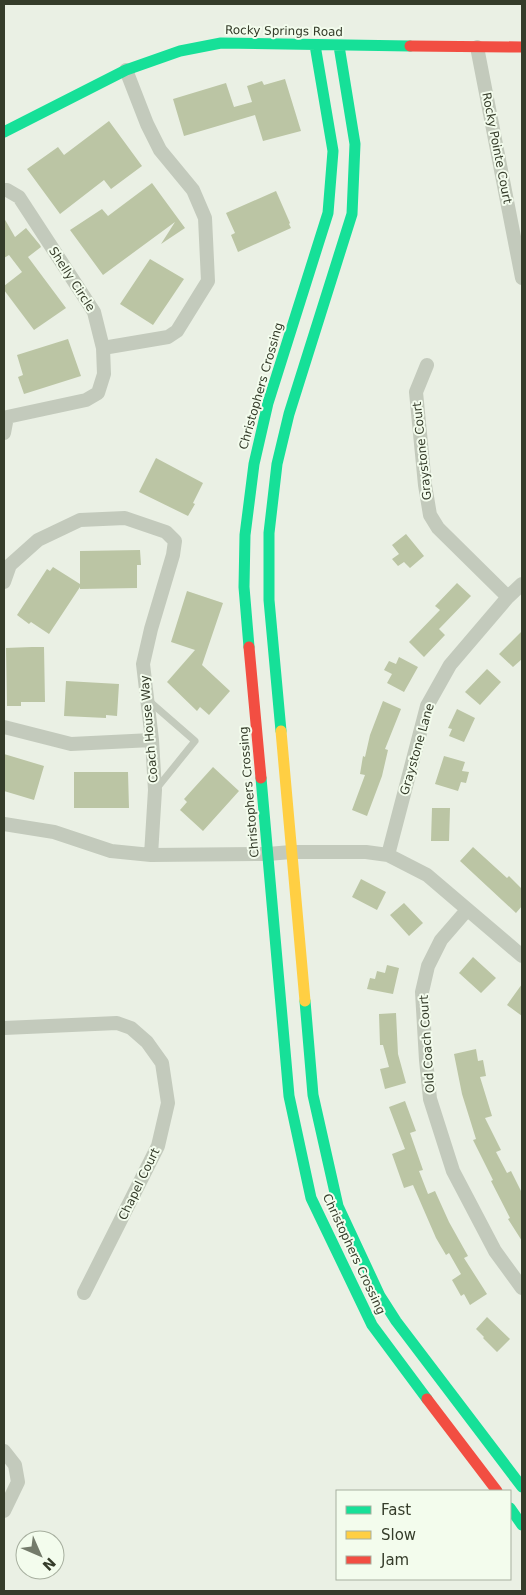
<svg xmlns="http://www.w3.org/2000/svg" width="526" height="1595" viewBox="0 0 526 1595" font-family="'DejaVu Sans',sans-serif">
  <rect width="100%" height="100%" fill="#eaf0e4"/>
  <path fill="#bbc5a4" d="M285 79 301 131 263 141 255 115 184 136 173 99 226 83 234 107 252 102 247 86 262 81 264 85Z
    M109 121 142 166 111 189 104 180 60 214 27 169 58 147 64 155Z
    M152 183 185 228 161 244 175 222 103 275 70 230 102 209 108 216Z
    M276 191 290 223 289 224 291 228 238 252 231 235 235 233 226 213Z
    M4 218 15 237 26 228 40 245 41 247 28 257 66 308 34 330 4 290V286L22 272 9 255 4 258Z
    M150 259 184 279 153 325 120 304Z
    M68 339 81 376 24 394 18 377 23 375 17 355Z
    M156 458 203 483 193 503 195 504 188 516 139 492Z
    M406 534 424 556 410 568 404 562 398 566 392 559 399 554 392 545Z
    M140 550 141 565H137V588L80 589V587L49 634 31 622 29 624 17 615 47 569 50 571 53 567 80 584V551Z
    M457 583 471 596 439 629 445 635 424 657 409 642 440 610 435 606Z
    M187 591 223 603 202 665 230 691 209 715 200 707 197 711 167 682 195 650 171 642Z
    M522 631V659L513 667 499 654Z
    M32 647H44L45 702H21V706H7L6 648Z
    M399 657 418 667 404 692 387 683 392 674 384 670 389 661 396 664Z
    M487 669 501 682 480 705 465 692Z
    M66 681 119 684 117 716 106 715V718L64 716Z
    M383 701 401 709 385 749 388 750 382 776 367 816 352 810 365 775 360 774 363 756 365 757 370 735Z
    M457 709 475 718 464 742 449 736 452 729 448 728Z
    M4 754 44 766 34 800 4 791Z
    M444 756 465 762 462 771 469 772 466 783 461 782 458 791 435 784Z
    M213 767 239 791 203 831 180 810 187 802 184 799Z
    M74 772H128L129 808H74Z
    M432 808H450L449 841H431Z
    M473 847 507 878 509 876 522 889V906L516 913 460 861Z
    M361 879 386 892 377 910 352 897Z
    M404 903 423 923 409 936 390 915Z
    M473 957 496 978 481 993 459 973Z
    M387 965 399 968 393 994 367 989 370 978 375 979 377 971 385 973Z
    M522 984V1016L507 1005Z
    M396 1013 398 1054 406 1083 385 1089 380 1069 389 1067 383 1045H380L379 1014Z
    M476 1049 478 1061 483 1060 486 1076 480 1077 492 1116 485 1118 501 1150 496 1152 507 1173 511 1171 522 1193V1241L508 1219 510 1218 491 1181 493 1180 473 1140 476 1139 462 1094 454 1054Z
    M405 1101 416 1131 410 1133 423 1170 419 1171 428 1194 435 1191 449 1222 468 1256 464 1258 487 1294 470 1305 464 1294 461 1296 452 1280 461 1274 449 1253 446 1255 436 1238 413 1185 404 1188 392 1154 405 1149 389 1107Z
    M487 1317 510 1339 497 1352 483 1338 484 1337 476 1329Z"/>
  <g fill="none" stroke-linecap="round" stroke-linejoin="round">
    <path stroke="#c3cabc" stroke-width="7" d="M149 701 195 741 157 788"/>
    <path stroke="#c3cabc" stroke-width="14" d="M477 47 522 278
      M4 190H7L19 197 94 312 103 348 104 374 98 393 86 400 7 417 4 433
      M103 348 168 337 177 331 208 281 205 218 193 190 160 150 147 124 126 70
      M427 365 416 392 425 485 430 515 438 528 508 597
      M4 582 10 565 38 540 80 520 125 518 166 532 175 541 173 555 151 629 143 664 152 740 155 790 151 855
      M4 727 71 744 152 740
      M4 824 54 832 111 851 151 855 268 854 291 852H366L388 855 427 875 522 956
      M388 855 427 706 450 665 508 597 522 584
      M467 910 441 940 428 966 422 992 426 1060 430 1099 453 1171 495 1251 522 1288
      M4 1028 117 1023 131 1028 147 1042 162 1063 168 1103 158 1146 84 1293
      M4 1451 15 1465 18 1482 4 1511"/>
    <path stroke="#16e098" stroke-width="11" d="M4 132 126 70 180 51 221 43 410 46
      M249 647 244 587 245 535 254 464 268 403 328 213 333 151 315 45
      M281 731 269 600V533L277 464 289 414 352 214 355 144 339 46
      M261 778 289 1096 311 1198 372 1325 427 1399
      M305 1001 313 1095 338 1206 380 1296 396 1321 522 1487
      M510 1508 522 1525"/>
    <path stroke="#ffcf43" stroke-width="11" d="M281 731 305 1001"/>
    <path stroke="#f24e42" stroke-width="11" d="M410 46 522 47
      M249 647 261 778
      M427 1399 497 1491"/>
  </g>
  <g text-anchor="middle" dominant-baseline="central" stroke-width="4" stroke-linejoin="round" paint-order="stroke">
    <g font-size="12" fill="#353c2a" stroke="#f3fced">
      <text transform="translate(284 31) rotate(1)">Rocky Springs Road</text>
      <text transform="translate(497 148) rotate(79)">Rocky Pointe Court</text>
      <text transform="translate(72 279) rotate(57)">Shelly Circle</text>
      <text transform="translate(261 386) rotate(-74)">Christophers Crossing</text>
      <text transform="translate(422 451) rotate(-96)">Graystone Court</text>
      <text transform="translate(149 729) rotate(-95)">Coach House Way</text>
      <text transform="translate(417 749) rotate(-74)">Graystone Lane</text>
      <text transform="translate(249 792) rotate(-95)">Christophers Crossing</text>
      <text transform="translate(427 1044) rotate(-94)">Old Coach Court</text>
      <text transform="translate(139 1184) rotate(-64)">Chapel Court</text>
      <text transform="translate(354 1254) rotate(65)">Christophers Crossing</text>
    </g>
  </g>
  <rect width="526" height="1595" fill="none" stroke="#353c2a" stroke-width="10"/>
  <rect x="336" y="1490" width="175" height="90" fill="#f3fced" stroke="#a7af9f"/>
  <rect x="346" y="1506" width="25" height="8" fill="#16e098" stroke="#a7af9f"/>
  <text x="381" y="1515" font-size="15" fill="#353c2a">Fast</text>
  <rect x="346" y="1531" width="25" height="8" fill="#ffcf43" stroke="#a7af9f"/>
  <text x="381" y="1540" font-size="15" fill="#353c2a">Slow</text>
  <rect x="346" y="1556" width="25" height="8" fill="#f24e42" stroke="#a7af9f"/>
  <text x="381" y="1565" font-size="15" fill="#353c2a">Jam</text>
  <g transform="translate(40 1555) rotate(135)"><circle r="24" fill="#f3fced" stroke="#a7af9f"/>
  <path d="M0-4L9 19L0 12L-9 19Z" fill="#747b6b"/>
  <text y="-8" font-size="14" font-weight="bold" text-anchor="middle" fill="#353c2a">N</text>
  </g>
</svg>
